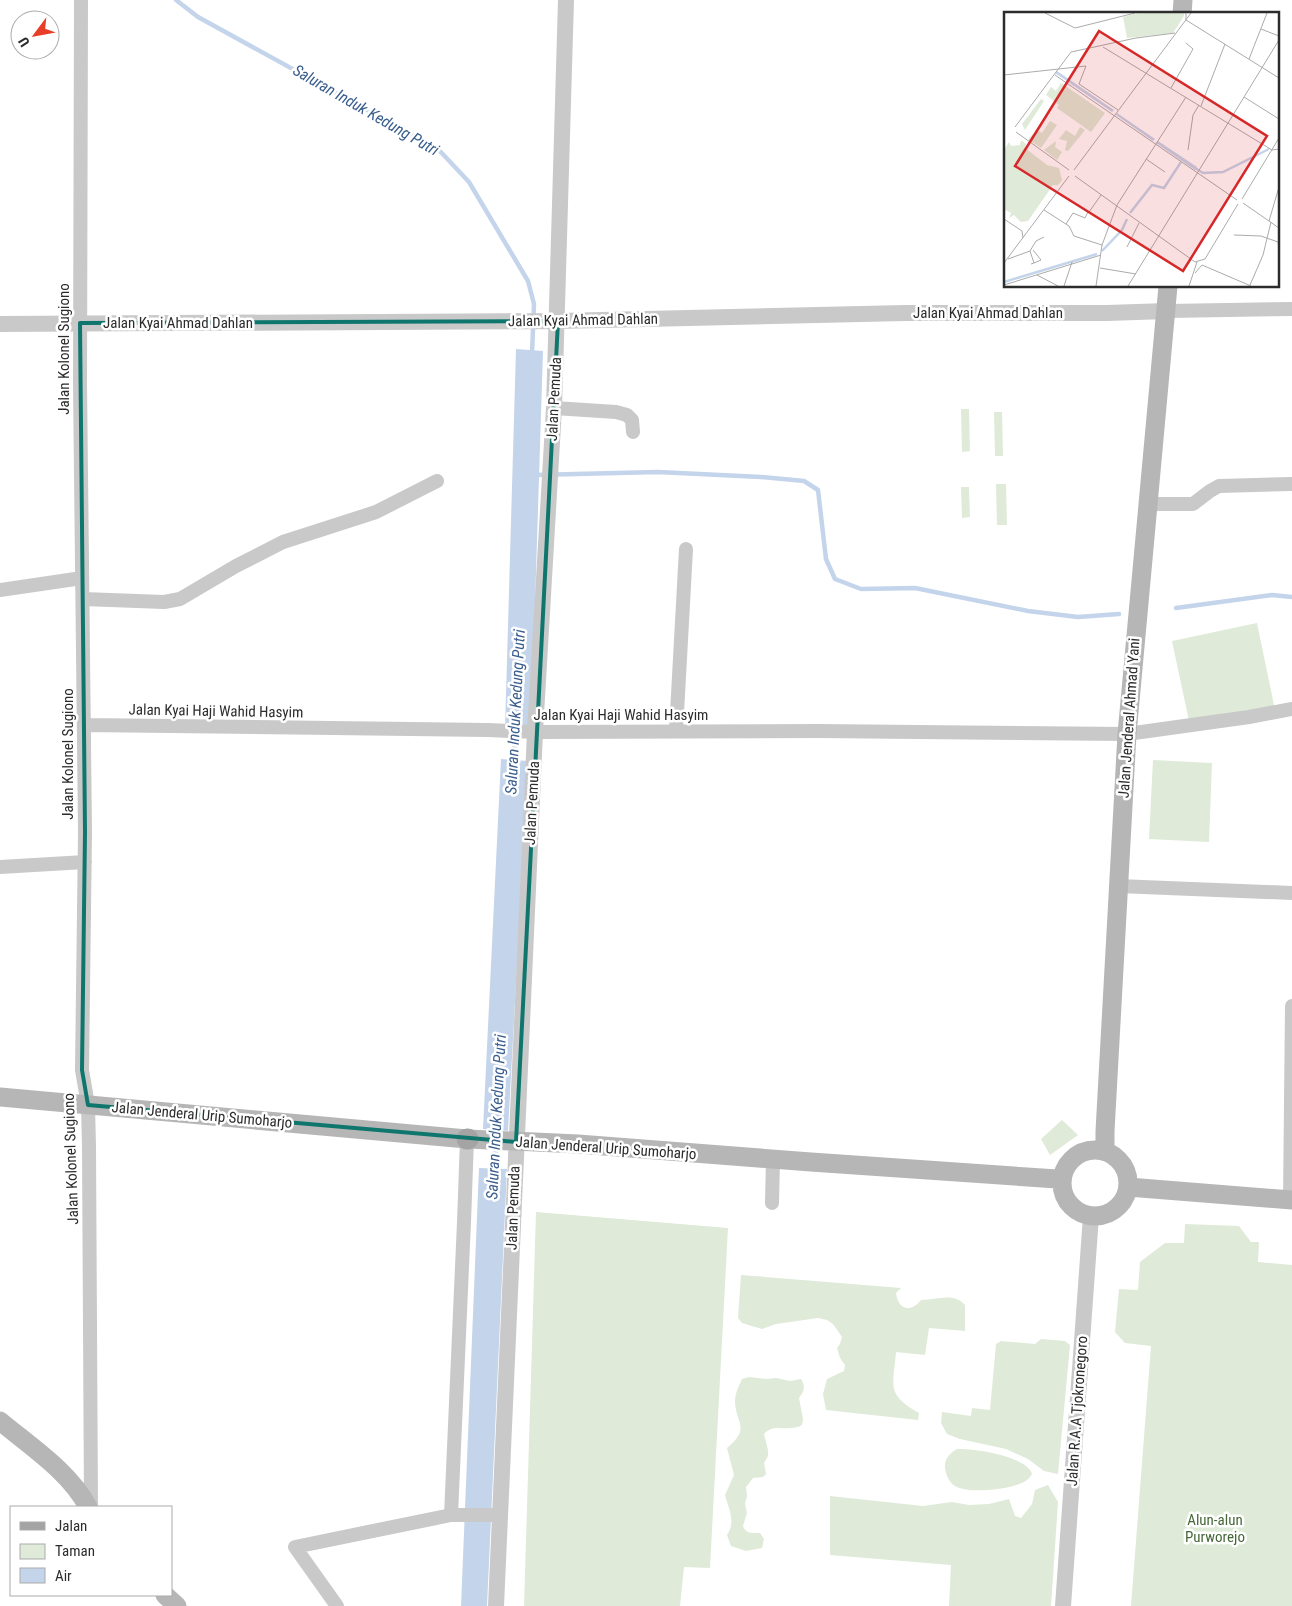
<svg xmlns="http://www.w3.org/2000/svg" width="1292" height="1606" viewBox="0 0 1292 1606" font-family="'Roboto Condensed',sans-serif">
  <rect width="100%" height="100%" fill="#fff"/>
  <path fill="#dfead8" d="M961 409H969L970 451 962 452Z
    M994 412H1002L1003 456H995Z
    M996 484H1006L1007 525H997Z
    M961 487H969L970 517 962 518Z
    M1257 623 1275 710 1189 721 1172 641Z
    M1153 760 1212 763 1209 842 1149 839Z
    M1062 1120 1078 1135 1050 1155 1041 1139Z
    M536 1212 728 1228 710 1568 684 1567 680 1606H524Z
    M1185 1224 1239 1226 1251 1242H1259L1258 1262 1292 1265V1606H1131L1151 1346 1125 1343 1115 1332 1119 1289 1138 1290 1140 1262 1165 1243H1184Z
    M741 1275 901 1288 896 1293C898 1310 911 1313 921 1300 937 1300 953 1292 965 1305V1331L929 1328 925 1355 896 1352C893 1387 886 1394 919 1413L918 1420 826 1410 823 1394 827 1379 844 1371 845 1365 840 1358 837 1348 840 1344 842 1337 833 1324 827 1320 818 1318 776 1324 762 1329 742 1323 738 1318Z
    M1041 1339 1065 1341 1070 1345 1058 1474 1044 1471 1028 1459 1006 1449 960 1439 947 1434 941 1423 942 1412 971 1416 972 1408 990 1410 996 1344 1001 1341 1035 1344Z
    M749 1377 767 1379 776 1378 790 1381 801 1379C806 1387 804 1391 799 1398L803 1419 802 1425C789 1433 774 1422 764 1434L768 1450V1456L764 1463 766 1474 763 1477 753 1478 746 1487 747 1496 745 1504 747 1513 743 1526C746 1534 752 1533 760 1533L764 1539 762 1548 746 1551 731 1546 727 1535C736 1521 729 1510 725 1495L734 1475 727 1448C751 1428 736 1424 735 1402 735 1393 739 1386 742 1379Z
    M957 1449C973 1448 1027 1456 1032 1474 1030 1477 1028 1480 1024 1482 1010 1489 971 1494 957 1487 950 1484 946 1476 945 1468 944 1459 950 1453 957 1449Z
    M1048 1485 1058 1502 1051 1606H949L951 1565 830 1555V1496L923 1506 952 1502 969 1505 989 1504 1009 1499 1015 1516 1021 1518 1032 1504 1035 1490Z"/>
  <path fill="#c4d4eb" d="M516 349 543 351 531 731 505 729Z
    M501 759 528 761 508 1131 483 1129Z
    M479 1168 507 1169 487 1606H461Z"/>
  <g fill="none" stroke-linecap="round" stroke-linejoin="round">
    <path stroke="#c4d4eb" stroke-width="4.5" d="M176 0 198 17 438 149 469 182 528 281 534 304 532 354
      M535 475 658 472 761 477 804 481 818 490 826 559 835 579 861 589 915 588 1028 611 1078 617 1119 614
      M1176 608 1272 595 1292 597
      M514 766 515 734
      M495 1173 496 1146"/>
    <path stroke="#c9c9c9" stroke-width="14" d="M81 0 80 383 85 832 82 1070 88 1105 89 1147 91 1507
      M1167 311 1292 309
      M554 408 616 412 627 415 632 420 633 432
      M1148 504H1193L1210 491 1219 486 1292 484
      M0 590 82 578
      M83 599 164 602 180 599 236 566 283 542 376 512 437 481
      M85 725 488 730 535 732 818 731 1127 734 1249 717 1292 709
      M676 731 686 549
      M0 867 85 862
      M1118 886 1292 893
      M1290 1200 1292 1006
      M772 1203 773 1159
      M451 1515H500
      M337 1606 295 1547 451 1515 464 1222 467 1139"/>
    <path stroke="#c9c9c9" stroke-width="16" d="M0 324 558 321 905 313H1107L1167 311
      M496 1606 535 732 554 408 566 0
      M1063 1606 1091 1216"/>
    <path stroke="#b6b6b6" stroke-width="19" d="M1182 14 1183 0
      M0 1097 467 1139
      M468 1139 578 1144 811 1162 1057 1179 1062 1181
      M1062 1183a33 33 0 1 1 66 0a33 33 0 1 1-66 0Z
      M1105 1151V1131L1127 734 1168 286
      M1128 1187 1292 1200
      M0 1421C30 1446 70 1472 88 1507
      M165 1595 177 1606"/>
    <path stroke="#a4a4a4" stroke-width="21" d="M467 1139H468"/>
  </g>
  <path fill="none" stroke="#0f766e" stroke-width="4" stroke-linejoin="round" d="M558 321 516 1142 88 1105 82 1070 85 832 80 323Z"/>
  <g text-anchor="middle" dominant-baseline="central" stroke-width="5" stroke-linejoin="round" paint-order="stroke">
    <g font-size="15" fill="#2c2c2c" stroke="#fff">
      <text x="988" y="313">Jalan Kyai Ahmad Dahlan</text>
      <text transform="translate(583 320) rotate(-1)">Jalan Kyai Ahmad Dahlan</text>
      <text x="178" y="323">Jalan Kyai Ahmad Dahlan</text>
      <text transform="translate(64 349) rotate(-90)">Jalan Kolonel Sugiono</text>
      <text transform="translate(554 399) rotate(-87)">Jalan Pemuda</text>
      <text transform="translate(216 711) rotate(1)">Jalan Kyai Haji Wahid Hasyim</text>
      <text x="621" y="715">Jalan Kyai Haji Wahid Hasyim</text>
      <text transform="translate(1129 718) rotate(-86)">Jalan Jenderal Ahmad Yani</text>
      <text transform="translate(68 754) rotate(-90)">Jalan Kolonel Sugiono</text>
      <text transform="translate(532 803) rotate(-87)">Jalan Pemuda</text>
      <text transform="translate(202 1115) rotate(5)">Jalan Jenderal Urip Sumoharjo</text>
      <text transform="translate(606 1148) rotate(4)">Jalan Jenderal Urip Sumoharjo</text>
      <text transform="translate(71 1159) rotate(-92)">Jalan Kolonel Sugiono</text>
      <text transform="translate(513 1208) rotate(-88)">Jalan Pemuda</text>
      <text transform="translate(1077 1411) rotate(-86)">Jalan R.A.A Tjokronegoro</text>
    </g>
    <g font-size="15" fill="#466739" stroke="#fff">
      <text x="1215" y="1520">Alun-alun<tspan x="1215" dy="17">Purworejo</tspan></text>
    </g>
    <g font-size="16" font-style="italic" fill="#3a5e8e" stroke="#fff">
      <text transform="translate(366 110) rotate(30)">Saluran Induk Kedung Putri</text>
      <text transform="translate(515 712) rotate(-87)">Saluran Induk Kedung Putri</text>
      <text transform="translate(496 1117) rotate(-87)">Saluran Induk Kedung Putri</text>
    </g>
  </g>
  <g transform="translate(1004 12)">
    <rect width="275" height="275" fill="#fff"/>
    <path d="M134 1H180V4L169 21 123 26 119 5ZM57 71 101 101 87 120 53 96 55 93 42 83 47 75 52 79ZM37 87 40 89 21 118 18 112ZM46 109 53 113 37 136 24 127 33 118 38 121ZM76 115 81 118 64 139 61 138 63 129 55 127 62 118 71 124ZM17 128 22 132 21 136 43 153 55 156 58 168 54 173H49L24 209 17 210 10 203 5 206 7 201 0 197V138L5 130 7 134 16 133ZM52 129 51 135 58 140 53 148 40 138Z" fill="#dfead8"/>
    <path d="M53 59 110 98 108 100 51 61ZM113 101 151 127 149 129 112 103ZM154 129 193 155 191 158 152 131Z" fill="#c4d4eb"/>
    <path fill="none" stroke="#c4d4eb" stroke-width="2.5" d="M191 156 199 161 219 160 265 137M126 201 148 173 160 176 177 150M98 239 118 218 123 207M0 270 93 242"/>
    <path fill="none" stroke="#ababab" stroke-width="1" d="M41 1 71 16 131 1M182 1V8L275 66M257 17 275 24M99 35 268 138 275 137M245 47 263 1M0 63 82 54 75 72 114 98M51 63 233 188M167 76 189 37 182 31M240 85 275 107M197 94 221 32M11 115 67 40 132 26 171 21M12 120 65 158M184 138 189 103 195 93M142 147 161 160M70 158 187 1M71 164 191 250 201 247 234 192M53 180 85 200 97 183M238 187 275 126M239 191 275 216M40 198 65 214 70 224 98 233M0 207 18 219 19 226M265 209 275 175M62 212 69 201 81 206 84 200M230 223 257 224 274 230 275 237M123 235 135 211M29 238 37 248 30 251M26 239 30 251 27 252M4 247 26 239 32 229 40 225M0 251 65 164M96 256 132 262M191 261 198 253 247 274M33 263 54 274M0 273 97 243M246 273 259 243 267 210M60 274 68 250M92 274 98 233 113 193 182 85M124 274 275 28M185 274 193 250"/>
    <path fill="#d62828" fill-opacity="0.15" stroke="#d62828" stroke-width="2.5" d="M95 19 263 124 179 259 11 154Z"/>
    <rect width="275" height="275" fill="none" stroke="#2c2c2c" stroke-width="2.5"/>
  </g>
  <rect x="10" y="1506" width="162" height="90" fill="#ffffff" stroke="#ababab"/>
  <rect x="20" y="1522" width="25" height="8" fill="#a4a4a4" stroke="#ababab"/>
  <text x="55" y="1531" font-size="15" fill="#2c2c2c">Jalan</text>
  <rect x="20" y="1544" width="25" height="15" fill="#dfead8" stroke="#ababab"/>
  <text x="55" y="1556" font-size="15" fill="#2c2c2c">Taman</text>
  <rect x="20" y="1568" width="25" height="15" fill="#c4d4eb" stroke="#ababab"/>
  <text x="55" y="1581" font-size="15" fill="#2c2c2c">Air</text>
  <g transform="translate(35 35) rotate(238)"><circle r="24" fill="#ffffff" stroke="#ababab"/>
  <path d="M0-4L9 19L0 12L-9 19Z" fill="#e73e2a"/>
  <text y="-8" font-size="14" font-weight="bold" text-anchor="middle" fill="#2c2c2c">U</text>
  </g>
</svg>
